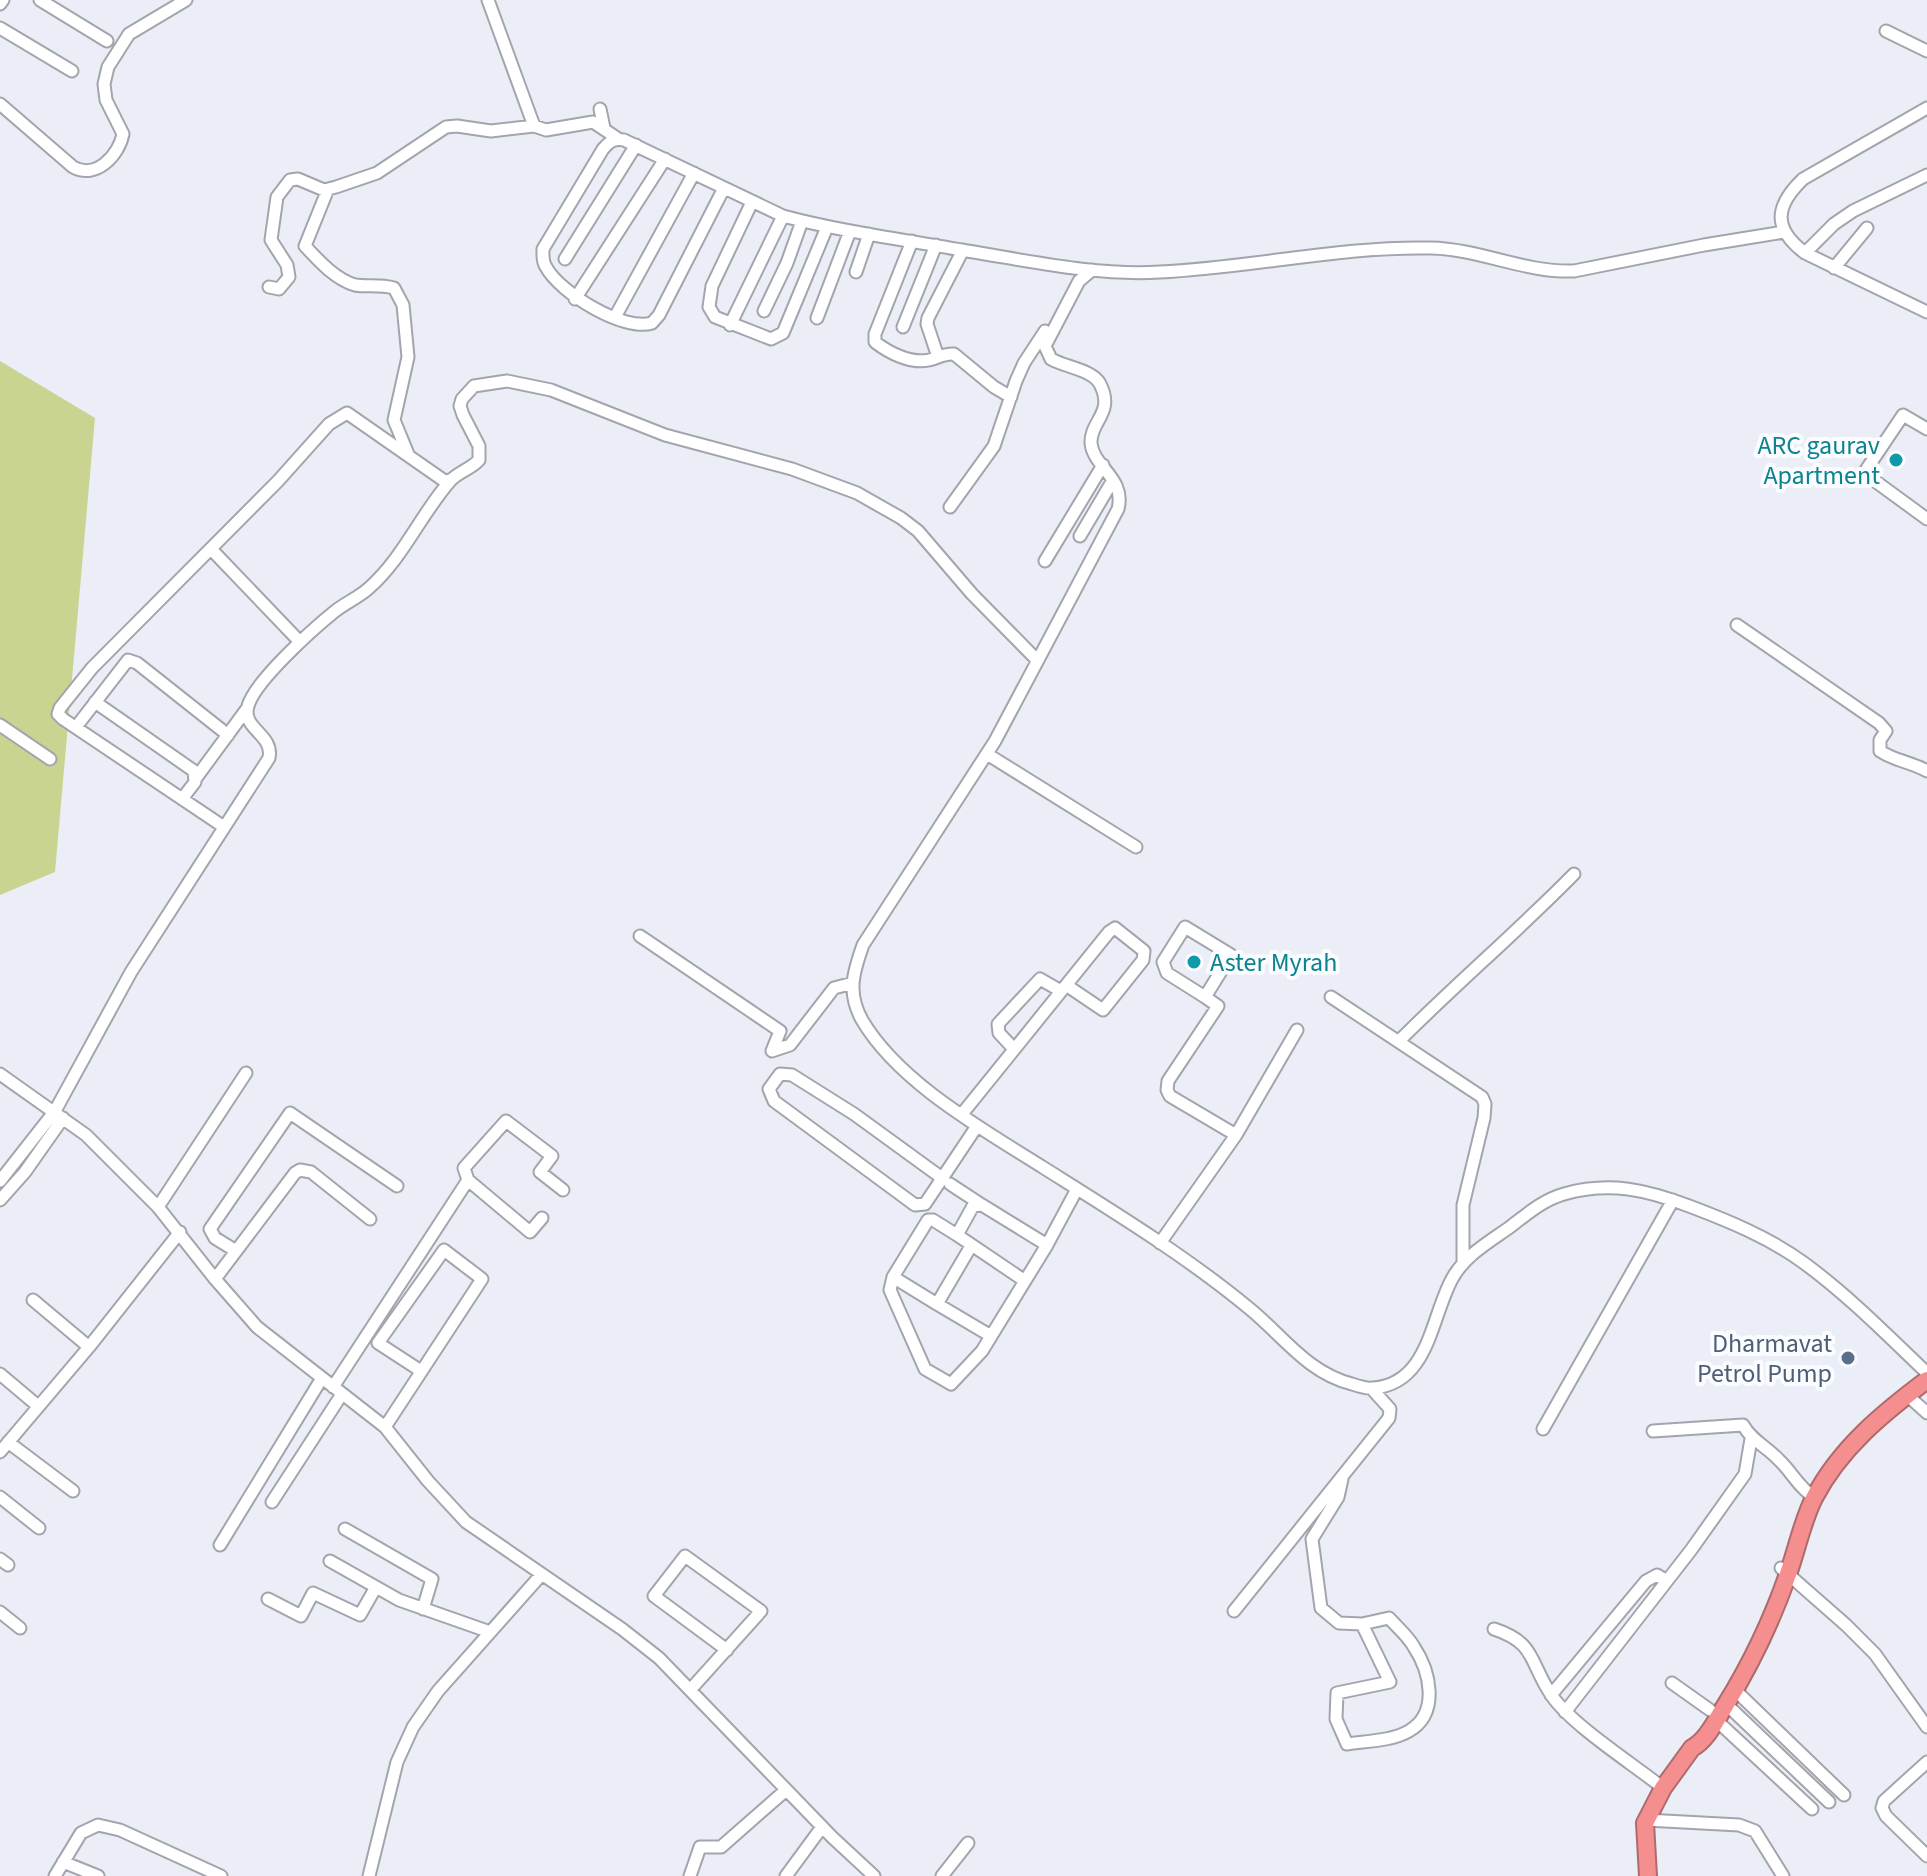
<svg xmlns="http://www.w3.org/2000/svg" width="1927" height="1876" viewBox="0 0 1927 1876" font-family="'Source Sans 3',sans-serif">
  <rect width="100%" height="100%" fill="#ebeef6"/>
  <path fill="#cad491" d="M0 361 95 418 55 872 0 895Z"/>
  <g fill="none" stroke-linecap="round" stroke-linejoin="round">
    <defs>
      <path id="minor" d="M40 0 107 41
        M488 0 534 126 546 130 593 122 617 138
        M0 4 3 0
        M0 28 72 71
        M1886 31 1927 51
        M0 104 73 167C96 180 119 155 123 134L106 100 104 84 108 67 129 34 186 0
        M1927 108 1803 179C1775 206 1772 228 1805 253L1927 312
        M600 109 604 128
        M724 188 659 315 652 323C624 332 560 293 546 267 542 261 543 255 543 249L603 149C609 142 614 138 624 140L783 216 730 325
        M328 189 305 246C319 261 335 279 355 285 367 287 379 284 394 288L403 305 408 357 394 420 408 454
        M752 202 712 286 709 307 715 317 771 339 783 333 827 227
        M783 216C843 232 906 240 967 251 1030 261 1096 276 1160 272 1250 268 1340 246 1431 248 1480 249 1525 273 1574 271L1704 245 1784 232
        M912 241 875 334V342C889 353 911 364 929 360 938 358 944 353 954 354L994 387 1011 397
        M1805 253 1834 224 1853 211 1927 175
        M565 259 636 145
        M1834 268 1867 228
        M1092 270 1079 281 1045 346 1051 359C1065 367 1093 370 1100 384 1115 413 1090 421 1091 443 1093 467 1126 478 1118 509L995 741 863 945C853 973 847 993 862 1020 899 1083 984 1130 1044 1168 1114 1212 1186 1256 1250 1309 1284 1337 1308 1373 1352 1384 1358 1386 1367 1389 1373 1388 1429 1384 1431 1317 1452 1279 1464 1256 1489 1242 1510 1227 1527 1214 1543 1200 1564 1194 1610 1181 1647 1190 1689 1206 1729 1221 1770 1238 1804 1263 1849 1296 1887 1335 1927 1373
        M856 272 869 234
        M269 287 279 289 289 277 287 265 271 240 277 197 290 180 298 179 324 190 336 187 377 173 446 127 457 126 491 131 534 126
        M575 299 665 159
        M764 311 787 263 802 221
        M615 317 694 173
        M817 318 850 231
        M903 327 936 245
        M938 357 927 324 928 318 963 250
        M1927 429 1903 415 1864 473 1927 519
        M950 507 994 446 1016 381 1024 363 1045 331
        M1080 536 1113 480
        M211 549 300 642
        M1045 561 1103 465
        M1737 625 1879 723 1886 731 1880 740V751C1895 761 1911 762 1927 771
        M95 702 194 771 195 782 182 799
        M0 725 50 759
        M76 727 128 660 137 663 228 735
        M987 754 1136 847
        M196 778 246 710
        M224 827 63 719 58 714 60 708 92 668 278 481 329 424 347 413 446 482 452 479
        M640 936 780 1031 772 1051 790 1045 834 988 853 983
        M1331 997 1482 1097 1485 1104 1484 1118 1463 1205V1264
        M1399 1041C1456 984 1517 932 1574 874
        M1013 1048 999 1033 998 1024 1040 979 1061 991
        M0 1074 86 1135 158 1207 215 1279 257 1327 385 1427 428 1481 466 1522 622 1629 659 1658 832 1837 874 1876
        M962 1114 1109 932 1115 928 1144 951 1143 960 1103 1010 1066 985
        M1236 1135 1297 1030
        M942 1178 854 1114 792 1075 780 1074 769 1089 774 1101 915 1205 925 1204 977 1126
        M468 1180 464 1168 506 1121 552 1156 540 1172 563 1190
        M0 1181 55 1111 131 972 269 758C274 734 241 729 248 706 255 681 313 629 334 612 345 603 358 598 369 588 403 558 421 514 450 481 458 472 471 469 479 460V446L463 415 460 406 462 399 474 386 507 381 551 390 665 435 792 469 857 493 901 518 918 531 972 594 1036 659
        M950 1184 982 1205
        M0 1200 25 1172 63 1118
        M158 1207 246 1073
        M957 1235 933 1220H928L893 1277 937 1304 971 1246
        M1160 1243 1236 1135 1170 1096 1167 1090 1168 1081 1218 1006 1205 997 1231 955 1185 927 1163 962 1167 973 1205 997
        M236 1251 215 1238 210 1229 290 1113 397 1186
        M893 1277 890 1290 925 1369 951 1384 982 1351 1047 1245 1077 1189
        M215 1279 295 1173 300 1170 311 1172 370 1219
        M1025 1281 957 1235 973 1206 982 1205 1047 1245
        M33 1300 89 1347
        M937 1304 991 1336
        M0 1374 38 1406
        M333 1387 468 1180 530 1232 542 1218
        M1907 1395 1927 1413
        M385 1427 482 1279 444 1250 378 1343 421 1371
        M1543 1429 1673 1200
        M1653 1431 1743 1425C1752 1441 1766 1446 1779 1460 1792 1472 1799 1488 1814 1497
        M8 1442 73 1491
        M0 1452 89 1347 180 1232
        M1342 1479 1338 1497 1312 1539 1321 1608 1339 1623 1362 1624
        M0 1497 39 1528
        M272 1502 342 1394
        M345 1529 432 1579 423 1609
        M220 1545 322 1378
        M0 1559 8 1565
        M330 1561 399 1600 490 1632
        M1781 1568 1846 1625 1875 1654 1927 1727
        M268 1599 301 1616 313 1593 360 1615 376 1587
        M1234 1611 1389 1418 1390 1409 1372 1389
        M0 1612 20 1628
        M1389 1618C1397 1627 1408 1636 1414 1647 1430 1671 1440 1713 1409 1731 1392 1741 1367 1741 1347 1744L1336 1719 1337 1693 1390 1682 1362 1624Z
        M1494 1629C1537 1643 1529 1663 1552 1696 1573 1726 1633 1764 1663 1788
        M1672 1683 1710 1710
        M691 1689 761 1611 685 1556 654 1596 727 1650
        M1735 1690 1844 1795
        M1551 1695 1646 1581 1657 1575 1667 1581
        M1726 1704 1829 1802
        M1565 1712 1691 1550 1745 1474 1751 1439
        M1716 1720 1812 1809
        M1927 1762 1884 1801 1882 1808 1886 1816 1927 1856
        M1646 1820 1739 1825 1755 1831 1783 1876
        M63 1862 98 1876
        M55 1876 81 1833 98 1825 120 1830 221 1876
        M369 1876 397 1762 413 1727 438 1691 541 1575
        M690 1876 700 1847H721L786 1790
        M786 1876 822 1827
        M942 1876 968 1843"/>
      <path id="highway" d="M1648 1876 1645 1823 1663 1788 1692 1748C1707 1740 1716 1720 1725 1706 1751 1664 1772 1620 1788 1574 1797 1549 1802 1522 1814 1498 1840 1448 1883 1413 1927 1380"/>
    </defs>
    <use href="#minor" stroke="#a2a5ac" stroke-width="15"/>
    <use href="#highway" stroke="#ad6b6c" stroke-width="20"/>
    <use href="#minor" stroke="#fff" stroke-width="11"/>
    <use href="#highway" stroke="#f58e8e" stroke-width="16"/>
  </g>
  <g fill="#0f9aa8" stroke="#fafcff" stroke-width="3">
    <circle cx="1896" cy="460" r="8"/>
    <circle cx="1194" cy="962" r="8"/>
  </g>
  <circle fill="#5c6f8a" stroke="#fafcff" stroke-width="3" cx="1848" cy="1358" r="8"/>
  <g text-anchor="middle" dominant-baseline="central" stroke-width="8" stroke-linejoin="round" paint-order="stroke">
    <g font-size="26" fill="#0d838f" stroke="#fafcff" text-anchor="end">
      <text x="1880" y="445">ARC gaurav<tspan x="1880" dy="30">Apartment</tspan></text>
      <text x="1210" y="962" text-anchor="start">Aster Myrah</text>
    </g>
    <g font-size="26" fill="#4e5e75" stroke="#fafcff" text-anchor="end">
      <text x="1832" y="1343">Dharmavat<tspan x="1832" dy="30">Petrol Pump</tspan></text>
    </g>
  </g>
</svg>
